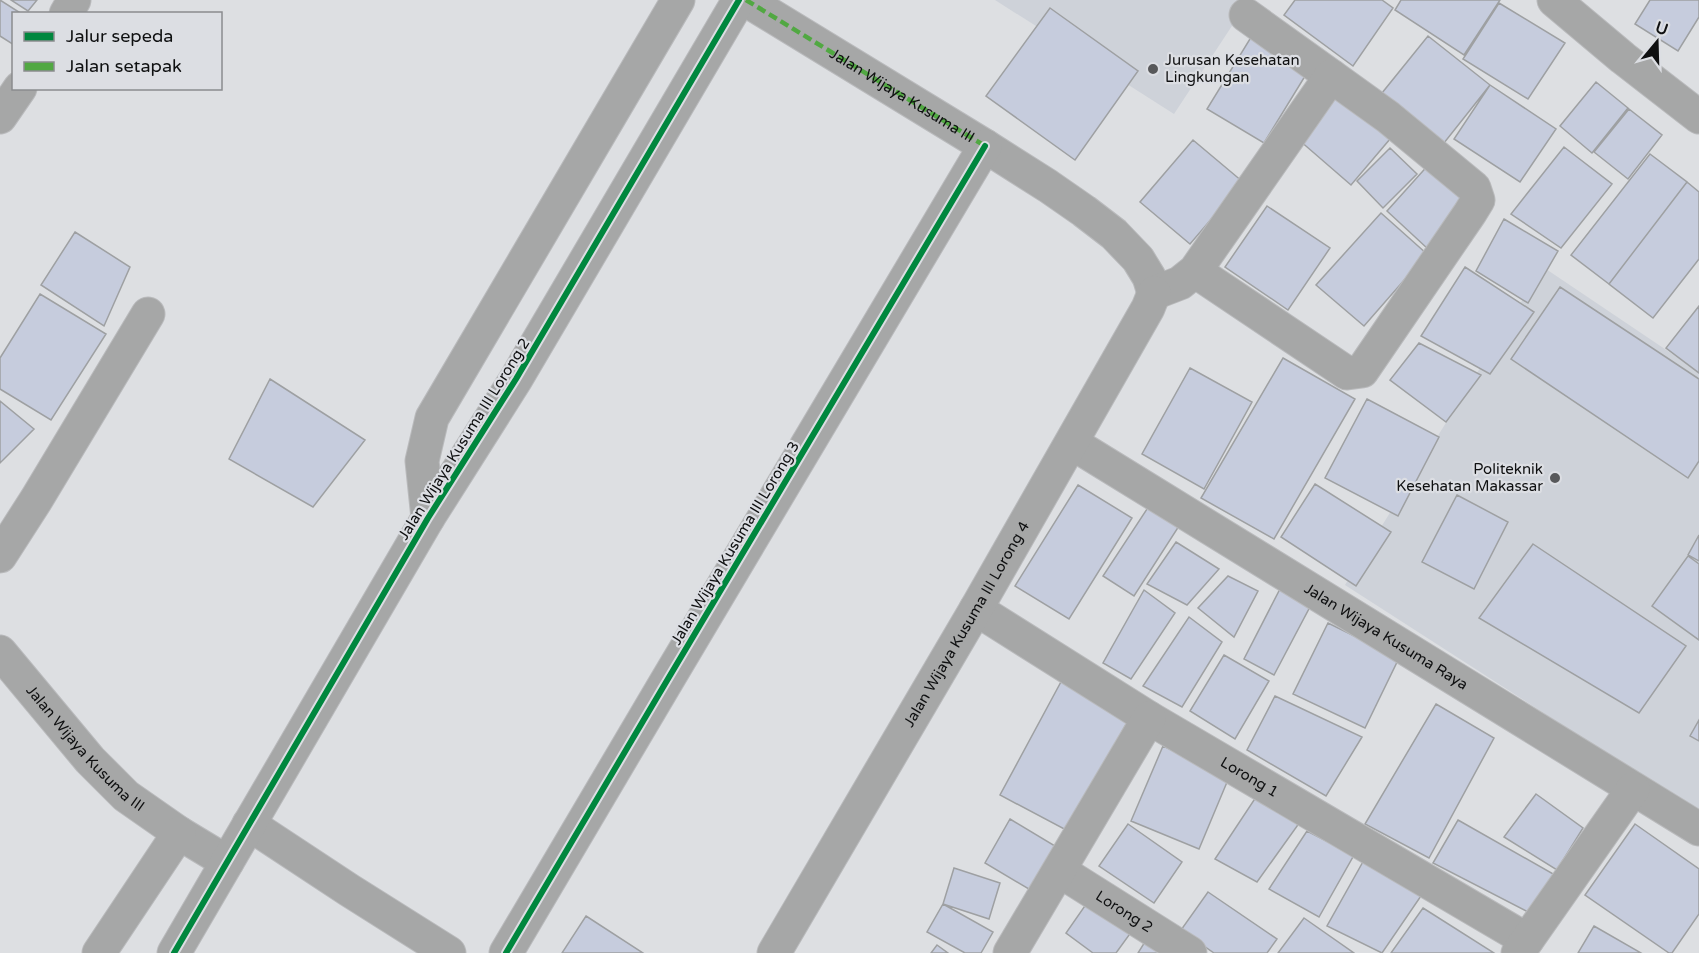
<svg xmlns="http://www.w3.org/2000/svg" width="1699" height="953" viewBox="0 0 1699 953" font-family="'Varela Round',sans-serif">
  <rect width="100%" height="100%" fill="#dddfe2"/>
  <path fill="#ced2d9" d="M995 0H1249L1174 114Z
    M1543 267 1699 372V813L1345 585Z"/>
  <path fill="#c6ccdd" stroke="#9ea0a2" stroke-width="1.5" d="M0 0 22 14H14V45L0 36Z
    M11 0H37L28 11Z
    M1295 0H1382L1393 8 1353 66 1284 15Z
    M1401 0H1500L1464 55 1395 10Z
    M1650 0H1699V17L1678 51 1635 24Z
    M1499 3 1565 43 1528 99 1463 59Z
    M1050 8 1138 71 1075 160 986 96Z
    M1253 34 1310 68 1264 143 1207 109Z
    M1428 36 1490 85 1444 143 1382 93Z
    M1596 82 1628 108 1592 153 1560 126Z
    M1490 85 1556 129 1520 182 1454 139Z
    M1338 95 1390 139 1351 185 1299 140Z
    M1629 109 1662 135 1628 179 1594 152Z
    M1193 140 1243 182 1190 244 1140 202Z
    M1564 147 1612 184 1561 248 1511 214Z
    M1390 148 1417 174 1383 208 1357 181Z
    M1650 154 1687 182 1609 284 1571 255Z
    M1431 162 1473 200 1428 249 1387 211Z
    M1687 182 1699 192V259L1653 318 1609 284Z
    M1267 206 1330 248 1288 310 1225 267Z
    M1381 213 1427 254 1364 326 1316 285Z
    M1504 219 1558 251 1528 303 1476 271Z
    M75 232 130 267 104 326 41 285Z
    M1465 267 1534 312 1490 374 1421 336Z
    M1560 287 1699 379V461L1688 478 1511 359Z
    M40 294 106 334 51 420 0 389V358Z
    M1699 306V373L1666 348Z
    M1419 343 1481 375 1446 422 1390 380Z
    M1283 358 1355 399 1274 539 1201 498Z
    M1190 368 1252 402 1204 489 1142 454Z
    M270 379 365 440 313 507 229 459Z
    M1367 399 1439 437 1398 516 1325 478Z
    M0 401 34 429 0 463Z
    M1315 484 1391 532 1356 586 1281 537Z
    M1078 485 1132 518 1069 619 1015 586Z
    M1457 495 1508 522 1474 589 1422 562Z
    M1149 506 1179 526 1134 596 1103 576Z
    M1699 535V561L1688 555Z
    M1176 542 1219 569 1187 605 1147 584Z
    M1533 544 1686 646 1639 713 1479 618Z
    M1688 556 1699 564V640L1652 606Z
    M1228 576 1258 591 1234 637 1198 608Z
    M1281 587 1312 603 1274 675 1244 659Z
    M1144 590 1175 613 1131 679 1103 663Z
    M1189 617 1222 642 1182 707 1143 686Z
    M1328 623 1399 658 1365 728 1293 694Z
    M1224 655 1269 681 1235 739 1190 711Z
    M1062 680 1130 717 1068 831 1000 795Z
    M1275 696 1362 737 1326 796 1247 750Z
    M1436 704 1494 738 1429 858 1365 824Z
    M1699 720V741L1690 736Z
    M1163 746 1230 775 1199 849 1131 821Z
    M1258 794 1300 822 1257 882 1215 859Z
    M1536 794 1583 828 1557 870 1504 837Z
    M1010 819 1065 852 1039 895 985 863Z
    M1458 820 1562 879 1536 916 1433 863Z
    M1128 824 1182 862 1154 903 1099 866Z
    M1635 824 1699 869V914L1672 953H1669L1585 895Z
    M1307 831 1354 855 1319 917 1269 889Z
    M1364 860 1423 893 1382 953 1327 926Z
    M954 868 1000 883 989 919 943 904Z
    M1208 892 1277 939 1267 953H1214L1181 930Z
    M1089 900 1132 931 1116 953H1093L1066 933Z
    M943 904 993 932 981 953H965L927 932Z
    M1423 908 1494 953H1391Z
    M586 916 643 953H562Z
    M1304 918 1354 953H1278Z
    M1594 926 1641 953H1578Z
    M1148 937 1177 953H1138Z
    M937 945 948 953H931Z"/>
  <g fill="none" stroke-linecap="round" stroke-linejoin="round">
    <defs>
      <g id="minor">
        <path d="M746 0 985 146 1048 186 1084 211 1114 234 1138 259 1149 277 1154 293"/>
        <path d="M1554 0 1623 58 1699 117"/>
        <path d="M66 14 74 0"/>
        <path d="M1246 15 1331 76"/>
        <path d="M0 117 20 88"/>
        <path d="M1154 293 1180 283 1195 271 1331 76 1388 117 1474 188 1478 200 1470 213 1362 371 1347 373 1195 271"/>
        <path id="s1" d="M1072 443 1699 829"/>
        <path d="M428 518 422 461 432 418 678 0"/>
        <path d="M0 556 36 500 148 314"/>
        <path id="s2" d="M976 609 1149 718 1527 940"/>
        <path id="s3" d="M0 652 90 760 126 796 179 833 227 862"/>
        <path d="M249 824 349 890 449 953"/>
        <path id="s4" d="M1060 871 1190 953"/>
        <path d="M99 953 179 833"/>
        <path d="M174 953 428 518 516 379 739 0"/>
        <path d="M506 953C664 683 826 416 985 146"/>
        <path id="s5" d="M774 953 976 609 1148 308 1154 293"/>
        <path d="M1010 953 1149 718"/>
        <path d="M1518 953 1633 789"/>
      </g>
    </defs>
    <use href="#minor" stroke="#b9babc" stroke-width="35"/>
    <use href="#minor" stroke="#a6a7a7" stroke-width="33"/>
    <path stroke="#51a842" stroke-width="4.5" stroke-dasharray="9 4.5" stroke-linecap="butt" id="s6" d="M746 0 985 146"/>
    <defs>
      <path id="cycleway" d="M174 953 428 518 516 379 739 0
        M506 953C664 683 826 416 985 146"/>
    </defs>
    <use href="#cycleway" stroke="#dcdee3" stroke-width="10"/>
    <use href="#cycleway" stroke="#00873e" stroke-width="6"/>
  </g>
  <g fill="#57585a" stroke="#dcdee3" stroke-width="2">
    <circle cx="1153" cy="69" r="6"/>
    <circle cx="1555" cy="478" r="6"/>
  </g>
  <g text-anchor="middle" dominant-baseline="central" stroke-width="4.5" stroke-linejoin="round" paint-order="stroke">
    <g font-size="15" fill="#0f1011" stroke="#dcdee3" text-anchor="start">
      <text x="1165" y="60">Jurusan Kesehatan<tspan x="1165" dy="17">Lingkungan</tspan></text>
      <text x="1543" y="469" text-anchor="end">Politeknik<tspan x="1543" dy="17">Kesehatan Makassar</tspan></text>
    </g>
    <g font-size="15" fill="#0f1011" stroke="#dcdee3">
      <text stroke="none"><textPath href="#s6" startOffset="183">Jalan Wijaya Kusuma III</textPath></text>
      <text transform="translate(464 439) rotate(-58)">Jalan Wijaya Kusuma III Lorong 2</text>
      <text transform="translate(735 543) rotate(-59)">Jalan Wijaya Kusuma III Lorong 3</text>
      <text stroke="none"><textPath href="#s5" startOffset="381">Jalan Wijaya Kusuma III Lorong 4</textPath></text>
      <text stroke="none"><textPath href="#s1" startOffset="369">Jalan Wijaya Kusuma Raya</textPath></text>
      <text stroke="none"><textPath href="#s3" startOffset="129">Jalan Wijaya Kusuma III</textPath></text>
      <text stroke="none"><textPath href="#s2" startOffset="321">Lorong 1</textPath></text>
      <text stroke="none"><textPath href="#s4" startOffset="76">Lorong 2</textPath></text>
    </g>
  </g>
  <rect x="12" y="12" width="210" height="78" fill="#dcdee3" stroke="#8a8c8f" stroke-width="1.5"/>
  <rect x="24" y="32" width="30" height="9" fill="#00873e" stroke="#8a8c8f" stroke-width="1.5"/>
  <text x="66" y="42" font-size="18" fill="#0f1011">Jalur sepeda</text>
  <rect x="24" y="62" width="30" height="9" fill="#51a842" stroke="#8a8c8f" stroke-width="1.5"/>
  <text x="66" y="72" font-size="18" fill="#0f1011">Jalan setapak</text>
  <g transform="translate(1657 42) rotate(19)" stroke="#dcdee3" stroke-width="4.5" paint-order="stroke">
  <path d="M0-4.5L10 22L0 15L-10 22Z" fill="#0f1011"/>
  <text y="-9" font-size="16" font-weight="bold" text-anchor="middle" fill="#0f1011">U</text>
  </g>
</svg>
